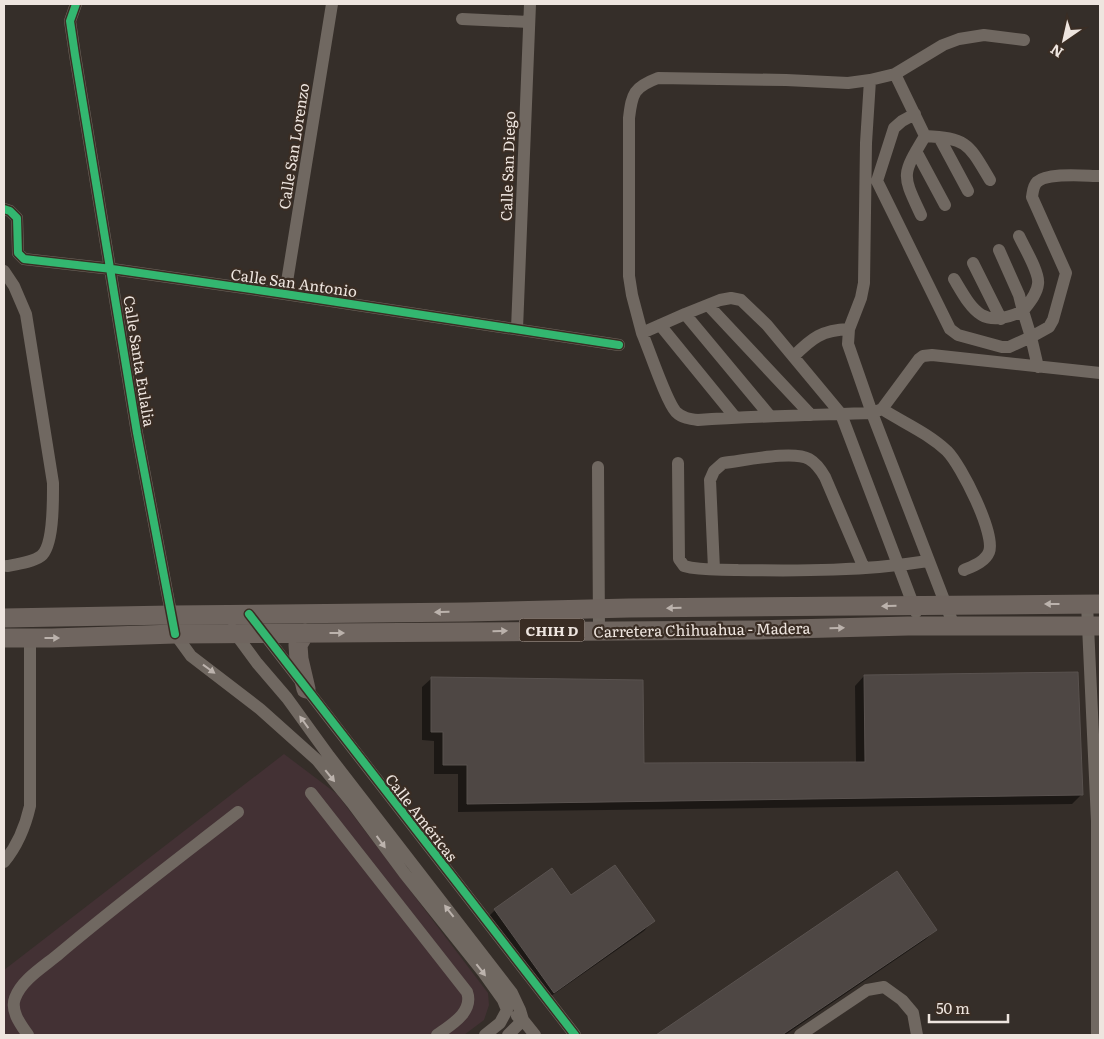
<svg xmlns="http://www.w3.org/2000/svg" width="1104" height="1039" viewBox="0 0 1104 1039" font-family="Literata,serif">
  <rect width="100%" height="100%" fill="#352e29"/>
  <path fill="#433134" d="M284 754 337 794 488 993 489 1005 484 1020 464 1035H4V970Z"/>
  <path fill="#0007" d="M864 676 1082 794 1072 804 458 812V774H434V741L422 740V687L432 678 643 764 856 763 855 686Z
    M897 873 935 930 926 939 785 1035H658Z
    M571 897 653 921 644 931 544 1001 486 919 495 910Z"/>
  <path fill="#4e4744" stroke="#59524f" d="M1078 672 1083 795 467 804V765H443V732H431V677L643 680 644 763 865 762 864 675Z
    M615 865 655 921 554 993 494 909 552 868 571 895Z
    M897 871 937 930 782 1035H656Z"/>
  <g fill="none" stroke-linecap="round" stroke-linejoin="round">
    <path stroke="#706861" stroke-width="12" d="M76 4 70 21 75 55 137 433 175 634 191 656 260 709 317 760 352 803 404 873 483 972 503 1000 507 1010 500 1023 485 1035
      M462 19 529 22
      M1024 40 984 35 959 39 943 45 895 74 870 80 866 143 864 283 861 298 849 329 848 344 872 413 882 409 919 359 923 356 932 355 1100 373
      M895 74 925 136C901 176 902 174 921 215
      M915 114 902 121 894 128 877 181 950 329 958 335 1002 347H1009L1031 337 1023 311C982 330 973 311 954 279
      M925 136C968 138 969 145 990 180
      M939 137 968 191
      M916 151 945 205
      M4 209 10 211 17 218 18 253 24 259 112 269 285 294 619 345
      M999 250 1019 295 1023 311C1029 303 1037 294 1038 284 1040 273 1024 247 1019 236
      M973 263 1001 319
      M4 271 14 286 26 314 53 483C53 498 54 546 41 556 33 562 18 564 7 566
      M285 294 332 4
      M708 305 811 415
      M685 314 770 416
      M660 325 735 417
      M517 329 530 4
      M642 333 632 295 629 276V118C632 93 634 87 658 78L786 80 848 83 870 80
      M794 356C812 338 822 330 849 329
      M1038 367 1031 337 1049 327 1053 320 1066 273 1032 197C1033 191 1033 186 1037 182 1048 172 1085 176 1100 176
      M882 409C904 423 928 433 947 451 961 465 996 534 989 552 985 562 973 566 964 570
      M678 463 679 559 684 566C701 571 720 569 738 570 802 571 865 571 928 561
      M598 467 599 630
      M714 569 710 480 714 471 723 463C743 461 793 450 809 459 816 463 821 470 825 477L864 568
      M1087 604 1097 821V1035
      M916 612 841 414 767 325 741 300 731 298 720 300 685 314 642 333C649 349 666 401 676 412 682 418 690 419 698 420 756 416 814 415 872 413L954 626
      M232 629 257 663 287 698 329 756 512 993 520 1010 523 1020 508 1035
      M261 630 575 1035
      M311 793 467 992C474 1012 451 1025 437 1035
      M4 862C18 845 25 828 30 806V638
      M517 1016 523 1020 535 1035
      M28 1035C21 1025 10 1011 15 998 22 979 45 966 60 953 118 904 179 858 238 812
      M800 1035 867 990 884 987 902 1000 913 1013 917 1035"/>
    <path stroke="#6f655f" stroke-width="19" d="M4 618 171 615 467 612 629 608 1100 604
      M305 633 298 645 299 659 306 689
      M4 638H52L175 634 756 630 908 626H1100"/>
    <defs>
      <path id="cycleway" d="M76 4 70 21 75 55 137 433 175 634
        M4 209 10 211 17 218 18 253 24 259 112 269 285 294 619 345
        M249 614 575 1035"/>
    </defs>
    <use href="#cycleway" stroke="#3a2d24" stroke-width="11"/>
    <use href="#cycleway" stroke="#33b770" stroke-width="8"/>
  </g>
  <defs><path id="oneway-solid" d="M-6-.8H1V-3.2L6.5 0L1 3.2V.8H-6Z" transform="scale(1.25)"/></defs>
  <g fill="#bbb2ac">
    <use href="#oneway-solid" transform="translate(1052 604) rotate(180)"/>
    <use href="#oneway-solid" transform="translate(889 606) rotate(179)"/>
    <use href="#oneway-solid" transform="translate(674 608) rotate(179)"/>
    <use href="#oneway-solid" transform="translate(442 612) rotate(179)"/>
    <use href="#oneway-solid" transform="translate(837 628) rotate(-1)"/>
    <use href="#oneway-solid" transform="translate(500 631) rotate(-1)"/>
    <use href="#oneway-solid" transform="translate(337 633)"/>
    <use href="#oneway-solid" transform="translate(52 638)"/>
  </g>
  <g fill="#bcb3ad">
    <use href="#oneway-solid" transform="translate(209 669) rotate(36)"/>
    <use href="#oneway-solid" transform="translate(304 722) rotate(-126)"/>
    <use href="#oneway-solid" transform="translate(330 776) rotate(51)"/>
    <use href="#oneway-solid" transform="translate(381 842) rotate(54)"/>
    <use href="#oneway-solid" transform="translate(449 911) rotate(-128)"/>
    <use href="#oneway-solid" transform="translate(481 970) rotate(52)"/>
  </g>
  <g text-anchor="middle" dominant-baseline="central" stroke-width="4.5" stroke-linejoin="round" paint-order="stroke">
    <rect fill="#3a2d24" stroke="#b8aea7" stroke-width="1" x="519.5" y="618.5" width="65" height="23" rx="4"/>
    <g font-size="14" font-weight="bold" fill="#eee5df">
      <text x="552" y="630">CHIH D</text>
    </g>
    <g font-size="15" fill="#eee5df" stroke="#3a2d24">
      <text transform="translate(293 146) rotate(-81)">Calle San Lorenzo</text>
      <text transform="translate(507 166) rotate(-88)">Calle San Diego</text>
      <text transform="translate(294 282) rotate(8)">Calle San Antonio</text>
      <text transform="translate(140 361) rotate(81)">Calle Santa Eulalia</text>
      <text transform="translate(702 629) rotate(-1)">Carretera Chihuahua - Madera</text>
      <text transform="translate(422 817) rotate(52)">Calle Américas</text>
    </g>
  </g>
  <rect width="1104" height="1039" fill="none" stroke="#eee5df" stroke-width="10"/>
  <g transform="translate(1064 40) rotate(214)" stroke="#3a2d24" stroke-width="4" paint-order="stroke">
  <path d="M0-4L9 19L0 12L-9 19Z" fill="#eee5df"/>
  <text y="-8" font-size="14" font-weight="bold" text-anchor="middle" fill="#eee5df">N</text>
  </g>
  <path d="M929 1014v8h79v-8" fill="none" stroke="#eee5df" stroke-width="2.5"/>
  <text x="936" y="1014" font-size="15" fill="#eee5df" stroke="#3a2d24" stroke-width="4" paint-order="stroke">50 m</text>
</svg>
